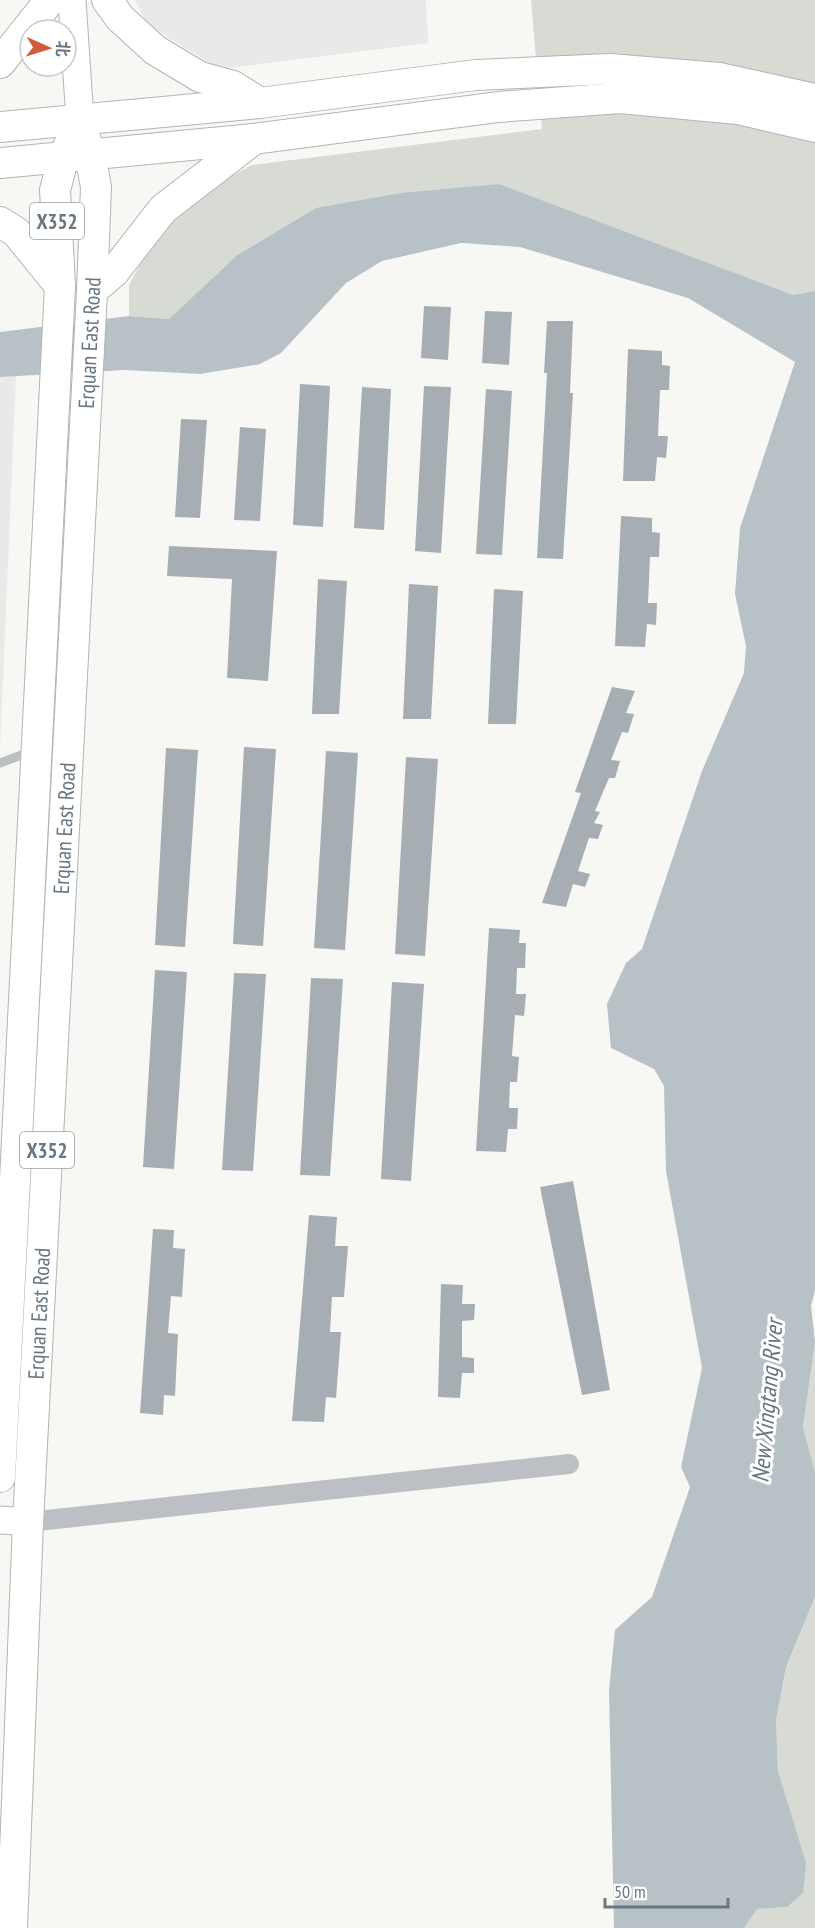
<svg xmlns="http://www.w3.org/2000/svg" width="815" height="1928" viewBox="0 0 815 1928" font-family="'PT Sans Narrow','Noto Sans SC',sans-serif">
  <rect width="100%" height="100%" fill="#f7f7f4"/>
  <path fill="#e8e9e8" d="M135 0H426L428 43 220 69 148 25Z
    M16 375 0 750V377Z"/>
  <path fill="#d7dbd4" d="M531 0H815V291L793 295 611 227 236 256 169 319 129 316V285L143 259 173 222 211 187 252 165 542 129Z
    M815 1342V1472L803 1427Z
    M815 1597V1928H744L757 1909 787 1907 805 1863 778 1771 776 1720 786 1667Z"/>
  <path fill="#b8c2c6" d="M499 184 793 295 815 291V1290L811 1306 815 1342 803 1427 815 1472V1597L786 1667 776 1720 778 1771 806 1863 803 1893 787 1907 757 1909 744 1928H614L609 1690 615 1630 652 1597 690 1487 681 1467 702 1368 666 1171 664 1086 654 1069 611 1048 607 1004 626 963 642 949 702 771 744 673 746 646 735 594 740 528 795 362 688 298 520 247 461 243 382 261 346 283 281 353 260 364 200 374 125 370 0 377V332L129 316 169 319 236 256 316 208 401 193Z"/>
  <path fill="#a7aeb3" d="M424 306 451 307 448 360 421 358Z
    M485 311 512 312 509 365 482 363Z
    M547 321H573L570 393H573L563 559 537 558 547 373H544Z
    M628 349 662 351V365L670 366 669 390H660L658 436H668L666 458 657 457 655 481H623Z
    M300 384 330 386 323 527 293 525Z
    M424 386 451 387 441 553 415 551Z
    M362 387 391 389 384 530 354 528Z
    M486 389 512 391 502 555 476 554Z
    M181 419 207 420 200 518 175 517Z
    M240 427 266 429 260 521 234 520Z
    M621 516 652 518V532L660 533 659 557H650L648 603H657L656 625 647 624 645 647 615 646Z
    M169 546 277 551 268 681 227 678 232 579 167 576Z
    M318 579 347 581 339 714H312Z
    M409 584 438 586 431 719H403Z
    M494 589 523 591 516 724H488Z
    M612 687 635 691 626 713 634 714 628 733 622 732 611 760 620 761 615 778H609L595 811 600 812 594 823 603 825 598 839 589 838 578 871 590 874 585 887 573 884 566 907 542 903 581 793 575 792Z
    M244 747 276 749 263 946 233 944Z
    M166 748 198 750 185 947 155 945Z
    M326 751 358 753 345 950 314 948Z
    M406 757 438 759 425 956 395 954Z
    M489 928 520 930 519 943H526L525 968H517L516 994H526L524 1016 515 1015 512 1056 519 1057 517 1082H510L509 1108H518L517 1129H508L506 1152 476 1151Z
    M155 970 187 972 174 1169 143 1167Z
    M234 973 266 974 253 1171 222 1170Z
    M311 978 343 979 330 1176 300 1175Z
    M392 982 424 984 411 1181 381 1179Z
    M573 1181 610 1390 582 1395 540 1187Z
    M309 1215 337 1217 335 1246H348L344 1297H332L330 1332H341L336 1398 326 1397 324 1422 292 1421Z
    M153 1229 174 1230 173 1248 185 1249 182 1297 171 1296 168 1333 178 1334 175 1396 164 1395 163 1415 140 1413Z
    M441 1284 463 1285 462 1304H475L474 1320 462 1321V1357L474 1358V1373H462L460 1398 438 1397Z"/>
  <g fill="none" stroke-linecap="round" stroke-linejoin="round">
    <defs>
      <path id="secondary" d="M72 0 80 120
        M0 1520 28 1522"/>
      <g id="primary">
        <path d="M107 0 120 18 155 50 200 77 233 86 260 103"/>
        <path d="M0 63 50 0"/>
        <path d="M0 127 260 103 476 75 610 69 719 78 815 99"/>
        <path d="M0 163 254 139 498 107 620 98 738 109 815 127"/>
        <path d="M0 222 16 232 60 286"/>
        <path d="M92 291 114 272 163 209 254 139"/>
        <path d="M0 1477 60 286 55 190 64 156 80 120"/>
        <path id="s1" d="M12 1928 28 1522 92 291 96 187 90 154 80 120"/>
      </g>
    </defs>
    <use href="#secondary" stroke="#b1b6ba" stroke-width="29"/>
    <use href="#primary" stroke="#b0b5b8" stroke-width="32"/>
    <path stroke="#bcc0c4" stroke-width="9" d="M0 763 32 751"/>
    <path stroke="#bcc0c4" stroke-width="20" d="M28 1522 569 1464"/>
    <use href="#secondary" stroke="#fff" stroke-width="27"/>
    <use href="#primary" stroke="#fff" stroke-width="30"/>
  </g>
  <g text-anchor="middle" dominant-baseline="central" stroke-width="6" stroke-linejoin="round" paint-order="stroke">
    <g fill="#fff" stroke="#96a0a8" stroke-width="1.5">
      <rect x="30" y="203" width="54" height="36" rx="4.5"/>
      <rect x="20" y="1132" width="54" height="36" rx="4.5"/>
    </g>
    <g font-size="21" font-weight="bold" fill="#697782">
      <text x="57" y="221">X352</text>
      <text x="47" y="1150">X352</text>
    </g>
    <g font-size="22" fill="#697782" stroke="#fff">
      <text stroke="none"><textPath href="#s1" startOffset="1587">Erquan East Road</textPath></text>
      <text stroke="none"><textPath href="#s1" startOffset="1101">Erquan East Road</textPath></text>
      <text stroke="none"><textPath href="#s1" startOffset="615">Erquan East Road</textPath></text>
    </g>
    <g font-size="24" font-style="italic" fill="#65777e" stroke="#fff">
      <text transform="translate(767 1401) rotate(-85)">New Xingtang River</text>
    </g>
  </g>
  <g transform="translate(48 48) rotate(93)"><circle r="28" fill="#ffffff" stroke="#c3c9cd" stroke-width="1.5"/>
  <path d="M0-4.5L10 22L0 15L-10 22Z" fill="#d05c3b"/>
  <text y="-9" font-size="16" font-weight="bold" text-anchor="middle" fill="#697782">北</text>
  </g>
  <path d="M605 1898v9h123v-9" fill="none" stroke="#697782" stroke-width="3"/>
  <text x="614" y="1898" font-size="18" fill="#697782" stroke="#ffffff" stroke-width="4.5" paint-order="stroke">50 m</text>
</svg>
